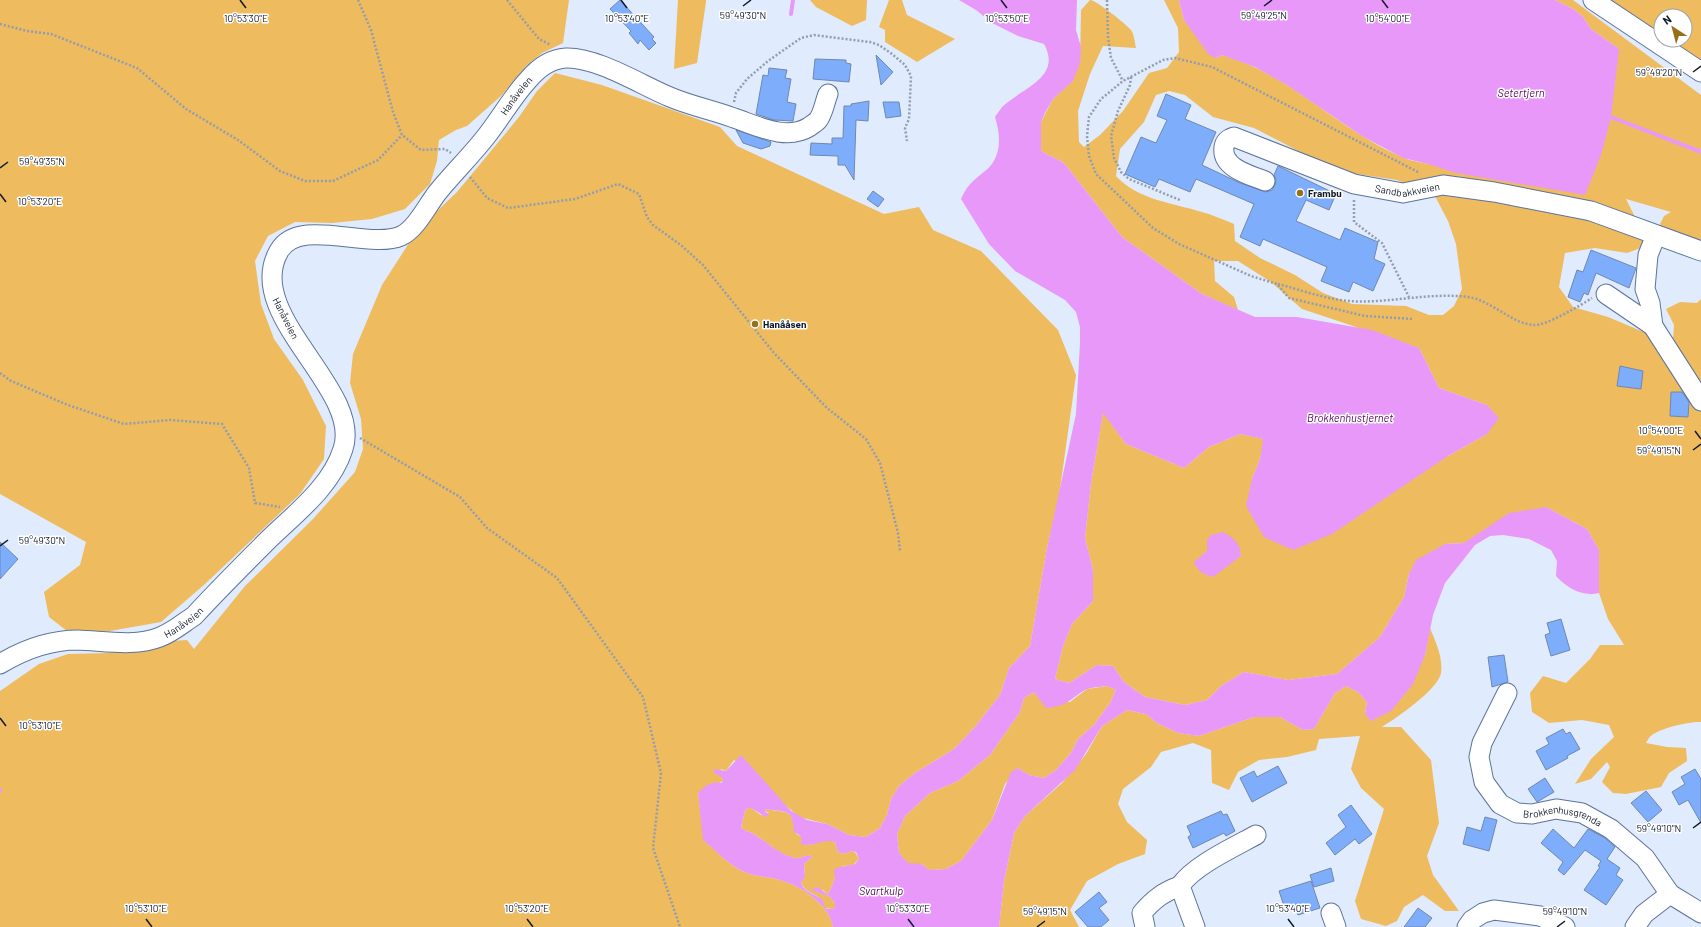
<svg xmlns="http://www.w3.org/2000/svg" width="1701" height="927" viewBox="0 0 1701 927" font-family="Barlow,sans-serif">
  <rect width="100%" height="100%" fill="#e0ebfd"/>
  <path fill="#eebb5f" fill-rule="evenodd" d="M0 0H569L563 43 542 53 526 66 501 96 467 126 456 130 439 140 437 161 430 184 405 209 372 219 332 223 295 222 268 236 255 261 261 304 274 339 303 380 326 426 324 459 300 494 205 584 161 622 110 631H67L49 617 44 592 80 565 86 542 0 494Z
    M678 0H706V2L697 63 674 69Z
    M810 0H867L866 20 852 26 816 7Z
    M889 0H902L907 15 955 39 917 62 885 42V30L879 27Z
    M1090 0C1096 0 1126 24 1131 30 1134 34 1135 43 1136 48L1103 46 1090 74 1078 111 1079 142 1084 147 1100 135 1123 111 1149 73 1167 68 1179 52 1178 28 1164 0H1179L1184 20 1216 58 1222 55C1289 73 1338 130 1402 157 1410 161 1420 162 1428 164L1619 49 1591 29 1583 17 1575 10 1555 0H1573L1701 95V244L1664 232 1660 224 1664 216 1671 212 1626 199 1649 245 1627 253 1595 248 1565 253 1559 287 1573 307 1608 317 1646 333 1673 340 1674 325 1666 309 1680 302 1697 303 1701 299V722C1690 721 1661 728 1652 735 1649 737 1647 741 1646 743L1667 747 1686 748 1687 761 1669 773 1661 787 1626 794 1613 793 1602 782 1610 767 1607 762 1591 779 1575 784 1591 759 1614 737 1609 725 1582 720 1549 723 1532 712 1530 693 1543 676 1566 683 1590 659 1600 645H1624L1608 619 1599 593V550L1587 529 1546 507 1464 543 1445 544 1409 574 1404 597 1380 637 1337 674 1288 680 1244 672 1221 686 1207 700 1185 705 1145 697 1124 682 1113 666 1097 665 1069 683 1055 679 1063 646 1072 624 1093 601V570L1085 538 1091 483 1103 412 1126 444 1184 468 1209 447 1240 434 1264 439 1260 459 1252 479 1448 456 1487 434V405L1439 388 1419 348 1302 309 1271 282 1238 261H1214L1215 281 1234 297 1238 310 1202 294 1122 237 1064 163 1041 151V122L1053 99 1062 90 1080 63 1081 10ZM1169 91 1185 95 1213 117 1254 128 1337 171 1397 180 1436 198 1448 221 1456 244 1462 289 1454 306 1443 315H1429L1406 306 1352 304 1323 293 1295 275 1260 258 1235 241 1234 224C1224 220 1213 215 1202 212 1173 203 1138 200 1116 176L1120 149 1144 122 1156 95ZM1207 540 1241 556 1225 567 1207 551Z
    M1605 0H1701V66L1664 40H1685V16H1661V38Z
    M555 73 602 85 720 127 737 146 884 214 919 207 933 230 981 251 1058 330 1076 375 1059 496 1047 548 1030 646 1009 668 1000 695 975 727 954 749 915 773 900 785 891 799 887 815 880 828 866 837 849 835 827 824 799 817 734 760 726 771 721 769 723 781 698 793 704 840C715 850 728 864 742 871 758 878 768 876 783 881 803 887 830 906 833 927H0V691L39 664 68 654 108 653 171 641 187 640 194 649 245 586 313 519 355 472 363 449 361 419 350 383 353 354 382 285 418 229 457 192 519 117 537 91Z
    M1430 628C1436 643 1443 657 1441 673 1438 690 1396 718 1382 727H1401L1431 760 1439 823 1427 856 1433 875 1459 911H1445L1423 895 1404 907 1397 921 1386 926 1361 919 1355 901 1384 809 1361 788 1351 769 1360 736 1319 739 1316 750 1287 757 1259 760 1238 772 1229 790 1212 783 1211 750 1193 743 1161 752 1151 767 1123 789 1118 804 1127 822 1147 840 1145 854 1118 864 1087 881 1070 910 1079 927H999L1004 881 1014 833 1025 816 1062 783 1086 754 1102 726 1127 710 1146 714 1157 723 1178 733 1199 736 1254 717H1280L1303 730 1314 729 1335 693 1346 686 1358 692 1367 702 1365 714 1425 655Z
    M1107 686 1116 690 1110 703 1094 725 1078 739 1071 753 1056 770 1044 778 1029 775 1018 768 1005 784 992 820 961 861 946 869 930 870 921 864H908L899 853 897 834 905 816 930 793 958 781 990 755 1020 712 1024 698 1034 692 1040 699 1070 702 1087 689Z
    M748 808H751L761 815 769 813 765 811 766 809C790 814 791 807 796 834L801 836 809 845 828 840 835 842 838 852C843 854 846 854 851 851L855 852 859 859 853 865 843 866 835 878 829 893 827 894 823 890 811 889 829 896 835 903V907L832 909 825 908 822 905 823 901C820 899 818 896 815 895 808 891 804 890 801 882L805 876 804 864 812 857 811 856C805 855 800 859 795 858 779 855 768 843 754 834 749 831 745 832 741 827L745 811Z"/>
  <path fill="#e898f9" fill-rule="evenodd" d="M959 0H1077L1076 30 1081 47 1080 63 1073 81 1053 99 1045 113 1041 122V151L1064 163 1122 237 1202 294 1255 317H1297L1372 330 1419 348 1439 388 1487 405 1499 418 1487 434 1448 456 1332 534 1293 550 1264 537 1246 506 1252 479 1260 459 1263 439 1240 434 1209 447 1184 468 1126 444 1103 413 1091 483 1085 538 1093 570V601L1072 624 1063 646 1055 679 1069 683 1097 665 1113 666 1124 682 1145 697 1185 705 1207 700 1221 686 1244 672 1288 680 1337 674 1380 637 1404 597 1409 574 1416 560 1445 544 1464 543 1509 513 1546 507 1587 529 1599 550V593C1582 597 1567 588 1556 576L1557 561 1551 550 1529 539 1503 535 1490 536 1475 545 1445 583 1433 615 1425 655 1413 684 1391 711 1371 721 1365 714 1367 702 1358 692 1346 686 1335 693 1314 729 1303 730 1280 717H1254L1199 736 1178 733 1157 723 1146 714 1127 710 1102 726 1075 770 1025 816 1014 833 1004 881 999 927H833C830 906 803 887 783 881 768 876 758 878 742 871 728 864 715 850 703 840L698 793C705 786 711 781 721 783L723 781 722 777 714 773V769L726 771 741 755 791 811 807 820 827 824 849 835 866 837 880 828 887 815 891 799 900 785 915 773 954 749 975 727 1000 695 1009 668 1030 646 1047 548 1076 414 1080 343V327L1076 312 1065 300 1015 271 989 244 961 199C968 184 973 181 985 171 1002 158 1001 136 995 117 997 114 1000 110 1002 107 1020 89 1063 78 1044 44L1018 36 992 23 976 10ZM1107 686 1116 690 1110 703 1094 725 1078 739 1071 753 1056 770 1044 778 1029 775 1018 768 1011 772 992 820 961 861 946 869 930 870 921 864 908 863 899 853 897 834 905 816 930 793 958 781 990 755 1020 712 1024 698 1034 692 1046 708C1066 707 1070 699 1085 690 1091 687 1100 687 1107 686ZM748 808H751L766 817 769 815 765 811 766 809C787 813 792 807 794 832L801 836V844C813 848 823 838 835 842L838 852C843 854 846 854 851 851L856 852 859 859 855 864 836 868 834 871 835 878 829 893 827 894 818 887 811 890 829 896 835 903V907L832 909C822 910 825 904 822 899L807 891 803 887 801 882 805 877 804 864 812 857 811 856C805 855 800 859 795 858 779 854 768 843 754 834 749 831 745 832 741 827L745 811Z
    M1179 0H1555L1575 10 1583 17 1591 29 1619 49 1611 117 1601 155 1585 195 1456 173 1428 164 1403 158 1362 136 1287 85 1255 67 1222 55 1216 58 1209 55 1184 20Z
    M1223 532C1234 538 1240 543 1241 556L1213 577C1203 574 1198 572 1194 562L1207 551V540L1211 535Z"/>
  <g fill="none" stroke-linecap="round" stroke-linejoin="round">
    <path stroke="#e898f9" stroke-width="4" d="M791 14 793 0
      M1611 117 1701 152
      M0 791V790"/>
  </g>
  <path fill="#7eadfc" stroke="#6f88b1" d="M620 0 654 37 652 39 656 43 649 50 640 40 638 44 629 33 631 31 610 9Z
    M876 55 893 72 881 85Z
    M815 59 846 60V63L851 64 849 82 813 79Z
    M769 68 787 70 785 78 791 79 787 102 796 104 793 121 774 120 756 114 763 75 768 76Z
    M1166 94 1191 105 1185 119 1216 132 1202 165 1240 183 1266 192 1272 190 1275 185 1276 180 1274 175 1278 166 1336 194 1329 210 1306 200 1296 221 1340 240 1345 228 1378 242 1374 259 1385 264 1373 291 1353 282 1349 292 1321 281 1327 267 1263 239 1260 246 1240 237 1254 204 1196 179 1190 192 1159 179 1155 187 1125 174 1141 137 1156 143 1167 120 1157 116Z
    M869 101 868 121 856 120 854 180 845 165H838V156L810 155 811 143 832 144V138H843L844 106H851V104Z
    M883 102H899L901 116 886 118Z
    M736 130 771 142 770 146 761 149 743 143Z
    M873 191 884 199 878 207 867 199Z
    M1591 250 1636 268 1629 288 1596 273 1588 295 1584 293 1580 302 1568 297 1577 270 1583 272Z
    M1620 366 1643 371 1641 389 1617 386Z
    M1671 392H1682L1689 402 1688 417 1670 416Z
    M0 542 18 559 0 579Z
    M1561 619 1570 650 1551 656 1545 635 1550 633 1547 623Z
    M1504 655 1508 682 1492 687 1488 657Z
    M1563 729 1566 734 1570 732 1580 749 1567 756 1568 758 1546 770 1536 751 1549 744 1546 738Z
    M1278 766 1287 783 1252 802 1240 778 1254 771 1257 777Z
    M1695 769 1701 779V823L1688 800 1679 805 1672 792 1685 784 1681 777Z
    M1545 778 1554 792 1537 802 1528 789Z
    M1646 791 1662 810 1648 822 1631 803Z
    M1351 805 1372 834 1359 844 1355 839 1335 855 1326 843 1346 827 1338 815Z
    M1221 811 1223 815 1227 814 1235 831 1226 836 1224 833 1193 848 1188 837 1191 835 1187 826Z
    M1485 817 1497 820 1489 851 1463 844 1467 827 1481 831Z
    M1553 829 1574 848 1588 829 1605 838 1615 847 1607 859 1620 868 1616 875 1623 880 1606 905 1584 890 1600 867 1598 866 1601 861 1585 850 1564 875 1558 870 1563 862 1541 843Z
    M1331 868 1334 881 1314 887 1310 875Z
    M1311 881 1320 908 1298 915 1295 906 1285 909 1279 891Z
    M1099 892 1107 902 1099 908 1109 920 1101 927H1088L1075 912Z
    M1418 908 1432 918 1425 927H1404Z"/>
  <g fill="none" stroke-linecap="round" stroke-linejoin="round">
    <defs>
      <g id="minor">
        <path d="M1593 0 1701 72"/>
        <path id="s1" d="M1265 181C1250 175 1221 168 1224 147 1225 141 1228 139 1234 137L1354 184 1403 193 1443 185 1494 192 1591 211 1701 251"/>
        <path d="M1656 235 1648 255 1645 289 1650 303 1653 326 1701 401"/>
        <path d="M1606 294 1653 326"/>
        <path id="s2" d="M0 664C23 650 51 640 78 640 105 641 135 647 160 637 173 632 183 623 194 616 217 591 241 567 265 543 292 516 331 488 343 449 363 389 242 315 279 251 299 216 368 250 401 236 416 229 427 206 437 193 453 173 472 155 488 134 502 116 513 96 528 80 538 68 550 59 566 58 597 57 641 85 670 97 691 106 713 110 734 118 758 126 786 141 809 127 810 126 818 121 818 120 823 114 825 101 828 94"/>
        <path id="s3" d="M1507 693 1482 743 1479 757 1484 782 1500 804 1517 813 1532 814 1556 809 1582 813 1611 829 1645 858 1670 894"/>
        <path d="M1331 913 1336 927"/>
        <path d="M1145 927 1142 913C1153 900 1163 892 1180 886"/>
        <path d="M1195 927 1180 886C1193 866 1234 847 1256 835"/>
        <path d="M1467 927 1472 920 1483 913 1494 910 1540 916 1565 927"/>
        <path d="M1635 927 1644 914 1670 894 1701 913"/>
      </g>
    </defs>
    <use href="#minor" stroke="#5b749c" stroke-width="21"/>
    <path stroke="#929dae" stroke-width="2.5" stroke-dasharray="2 2" stroke-linecap="butt" d="M358 0 371 30 393 112 402 135 421 150 445 149 451 153
      M507 0 539 39 551 45
      M1107 0 1108 37 1111 58 1123 81
      M0 24 27 31 51 34 137 68 186 109 238 140 280 171 305 181H333L378 160 402 135
      M1131 77 1130 85 1118 111 1111 136 1114 158 1121 172 1129 179 1180 200
      M734 102 736 93 747 79 768 61 801 38 814 35 870 42 879 45 892 54 905 65 911 76 909 119 905 128 907 141
      M470 177 487 198 508 208 575 199 618 184 639 194 647 217 653 225 682 246 703 265 774 353 827 408 866 439 880 463 898 533 900 551
      M1354 200V222L1382 243 1409 297
      M1278 284C1301 290 1325 299 1349 301 1387 304 1428 292 1468 297 1491 300 1512 324 1534 325 1546 326 1581 305 1592 298
      M1412 319 1365 316 1289 298 1277 284 1251 276 1179 244 1153 228 1096 174 1089 156 1087 136 1089 117 1101 99 1123 81 1163 60 1175 58 1212 67 1420 173
      M0 373 11 381 68 405 124 424 170 420 222 424 249 468 255 503 280 507
      M360 438 460 497 487 528 557 578 643 697 661 773 653 848 680 927"/>
    <use href="#minor" stroke="#fff" stroke-width="19"/>
  </g>
  <path fill="none" stroke="#111a2a" stroke-width="1.5" d="M240 0 246 8M621 0 627 8M1001 0 1007 8M1382 0 1388 8M743 6 751 0M1264 6 1272 0M1693 72 1701 66M0 168 8 162M0 194 6 202M1695 431 1701 439M1693 450 1701 444M0 546 8 540M0 718 6 726M1693 828 1701 822M146 919 152 927M527 919 533 927M908 919 914 927M1288 919 1294 927M1037 927 1045 921M1557 927 1565 921"/>
  <g fill="#976e1a" stroke="#fff" stroke-width="1.5">
    <circle cx="1300" cy="193" r="4"/>
    <circle cx="755" cy="324" r="4"/>
  </g>
  <g text-anchor="middle" dominant-baseline="central" stroke-width="3" stroke-linejoin="round" paint-order="stroke">
    <g font-size="10" fill="#111a2a" stroke="#fff">
      <text stroke="none"><textPath href="#s2" startOffset="959">Hanåveien</textPath></text>
      <text stroke="none"><textPath href="#s1" startOffset="256">Sandbakkveien</textPath></text>
      <text transform="translate(286 318) rotate(63)">Hanåveien</text>
      <text stroke="none"><textPath href="#s2" startOffset="193">Hanåveien</textPath></text>
      <text stroke="none"><textPath href="#s3" startOffset="189">Brokkenhusgrenda</textPath></text>
    </g>
    <g font-size="10" font-weight="bold" fill="#111a2a" stroke="#fff" text-anchor="start">
      <text x="1308" y="193">Frambu</text>
      <text x="763" y="324">Hanååsen</text>
    </g>
    <g font-size="11" font-style="italic" fill="#530561" stroke="#fff">
      <text x="1521" y="92">Setertjern</text>
      <text x="1350" y="417">Brokkenhustjernet</text>
      <text x="881" y="890">Svartkulp</text>
    </g>
  </g>
  <g font-size="10" text-anchor="middle" fill="#111a2a" stroke="#fff" stroke-width="3" stroke-linejoin="round" paint-order="stroke">
    <text x="743" y="19">59°49'30"N</text>
    <text x="1264" y="19">59°49'25"N</text>
    <text x="246" y="22">10°53'30"E</text>
    <text x="627" y="22">10°53'40"E</text>
    <text x="1007" y="22">10°53'50"E</text>
    <text x="1388" y="22">10°54'00"E</text>
    <text x="1659" y="76">59°49'20"N</text>
    <text x="42" y="165">59°49'35"N</text>
    <text x="40" y="205">10°53'20"E</text>
    <text x="1661" y="434">10°54'00"E</text>
    <text x="1659" y="454">59°49'15"N</text>
    <text x="42" y="544">59°49'30"N</text>
    <text x="40" y="729">10°53'10"E</text>
    <text x="1659" y="832">59°49'10"N</text>
    <text x="146" y="912">10°53'10"E</text>
    <text x="527" y="912">10°53'20"E</text>
    <text x="908" y="912">10°53'30"E</text>
    <text x="1288" y="912">10°53'40"E</text>
    <text x="1045" y="915">59°49'15"N</text>
    <text x="1565" y="915">59°49'10"N</text>
  </g>
  <g transform="translate(1673 28) rotate(324)"><circle r="19" fill="#ffffff" stroke="#a0a3aa"/>
  <path d="M0-3L7 15L0 10L-7 15Z" fill="#976e1a"/>
  <text y="-6" font-size="11" font-weight="bold" text-anchor="middle" fill="#111a2a">N</text>
  </g>
</svg>
